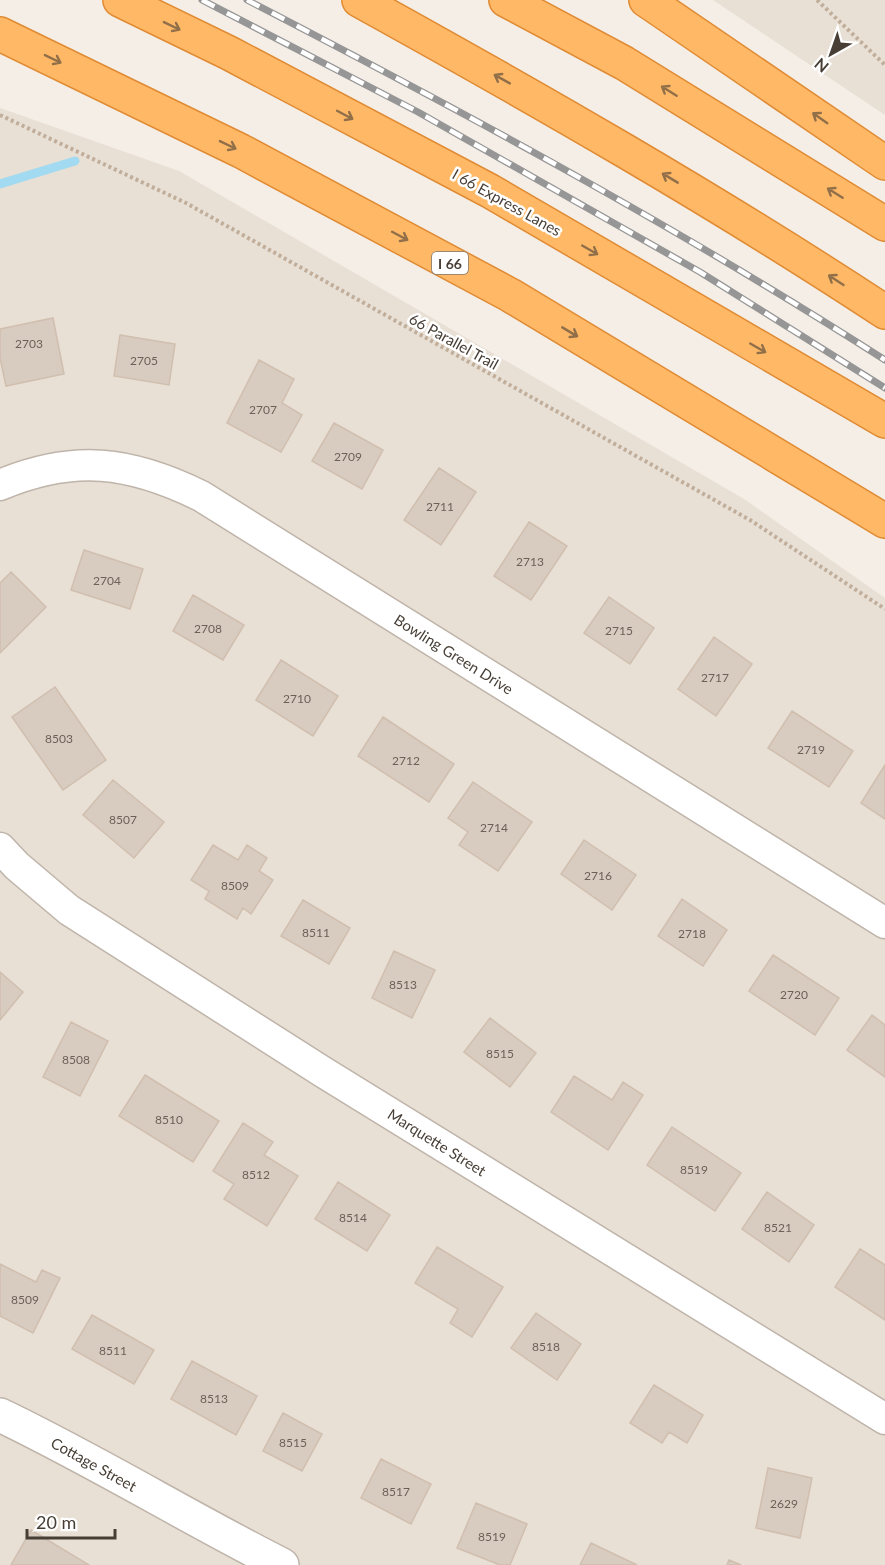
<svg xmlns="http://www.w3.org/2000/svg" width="885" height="1565" viewBox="0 0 885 1565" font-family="Lato,sans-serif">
  <rect width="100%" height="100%" fill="#f4eee7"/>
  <path fill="#e8dfd5" d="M713 0H885V115Z
    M0 108 179 171 744 499 885 598V1565H0Z"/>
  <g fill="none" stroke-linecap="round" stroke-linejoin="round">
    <path stroke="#a2dbf1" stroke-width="9" d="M0 184 75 161"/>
  </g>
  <path fill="#d8cbbf" stroke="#d0bfaf" stroke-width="1.5" d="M53 318 64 374 6 386 0 358V329Z
    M120 335 175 344 169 385 114 376Z
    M259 360 294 379 282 403 302 415 281 452 227 423Z
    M334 423 383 450 362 489 312 461Z
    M439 468 476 492 441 545 404 520Z
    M529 522 567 546 531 600 494 576Z
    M84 550 143 569 130 609 71 590Z
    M11 572 46 607 0 653V583Z
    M193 595 244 625 223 660 173 631Z
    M609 597 654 628 630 664 584 633Z
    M714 637 752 664 716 716 678 689Z
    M281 660 338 696 313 736 256 700Z
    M55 687 106 760 63 790 12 717Z
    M792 711 853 751 829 787 768 748Z
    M383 717 454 764 429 802 358 756Z
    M885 765V819L861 803Z
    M113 780 164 822 134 858 83 815Z
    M473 782 532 822 498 871 459 845 468 832 448 818Z
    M584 840 636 875 612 910 561 874Z
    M213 845 238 860 247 845 267 858 259 871 273 880 251 914 243 908 237 919 205 899 209 891 191 880Z
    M682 899 727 930 703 966 658 936Z
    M303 900 350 928 329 964 281 936Z
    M394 951 435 970 412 1018 372 998Z
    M773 955 839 998 815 1035 749 991Z
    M0 972 23 992 0 1020Z
    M872 1015 885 1025V1077L847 1050Z
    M490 1018 536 1053 510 1087 464 1052Z
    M71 1022 108 1041 80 1096 43 1077Z
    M145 1075 219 1121 193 1162 119 1116Z
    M574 1076 612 1100 623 1082 643 1095 608 1150 551 1112Z
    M243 1123 273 1142 264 1155 298 1176 267 1226 224 1199 234 1184 213 1171Z
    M672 1127 741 1173 715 1211 647 1165Z
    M338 1182 390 1215 367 1251 315 1219Z
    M767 1192 814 1225 789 1262 742 1229Z
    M437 1247 503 1287 472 1337 450 1323 458 1309 415 1283Z
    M860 1249 885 1265V1320L835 1287Z
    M0 1264 36 1282 42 1270 60 1278 33 1333 0 1316Z
    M536 1313 581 1344 557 1380 511 1348Z
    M92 1315 154 1350 134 1384 72 1349Z
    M192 1361 257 1396 236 1435 171 1399Z
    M654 1385 703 1415 687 1443 669 1432 662 1443 630 1423Z
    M283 1413 322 1434 302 1471 263 1451Z
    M381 1459 431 1484 411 1524 361 1498Z
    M768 1468 812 1478 800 1538 756 1528Z
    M476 1503 527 1524 510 1565H500L457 1548Z
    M31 1530 89 1565H11Z
    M591 1543 637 1565H580Z
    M729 1560 741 1565H727Z"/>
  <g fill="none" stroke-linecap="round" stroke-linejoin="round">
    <defs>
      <path id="minor" d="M0 485C74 454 130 461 201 496L885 923
        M0 848 17 866 69 910 323 1072 885 1419"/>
      <path id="tertiary" d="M0 1415C96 1461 187 1517 282 1565"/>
      <path id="motorway" d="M120 0 229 53 490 191 885 421
        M359 0C538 99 715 200 885 312
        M506 0 624 63 885 224
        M646 0 885 163
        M0 34 241 151 510 295 885 521"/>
    </defs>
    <use href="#minor" stroke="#bfb4a9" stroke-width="33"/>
    <use href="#tertiary" stroke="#bfb4a9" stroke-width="36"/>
    <use href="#motorway" stroke="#e08b34" stroke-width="36"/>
    <path stroke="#c1ae9a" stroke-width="4" stroke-dasharray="3 3" stroke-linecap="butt" d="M817 0 885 65
      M0 115 186 203 750 520 885 609"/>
    <use href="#minor" stroke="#fff" stroke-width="30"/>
    <use href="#tertiary" stroke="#fff" stroke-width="33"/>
    <use href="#motorway" stroke="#ffb966" stroke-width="33"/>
    <defs>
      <path id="rail" d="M202 0 418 112 700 272 885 388
        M247 0C464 112 679 228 885 360"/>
    </defs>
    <use href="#rail" stroke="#969696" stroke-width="7"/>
    <use href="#rail" stroke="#fff" stroke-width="4.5" stroke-dasharray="14" stroke-linecap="butt"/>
  </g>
  <defs><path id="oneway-shaft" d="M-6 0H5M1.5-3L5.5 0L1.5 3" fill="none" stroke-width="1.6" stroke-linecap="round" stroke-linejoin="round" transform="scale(1.5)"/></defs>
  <g stroke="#916f49">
    <use href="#oneway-shaft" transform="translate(172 26) rotate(26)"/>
    <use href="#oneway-shaft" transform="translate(53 59) rotate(26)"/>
    <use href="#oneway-shaft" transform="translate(502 79) rotate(-151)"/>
    <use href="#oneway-shaft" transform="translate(669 91) rotate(-148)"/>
    <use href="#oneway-shaft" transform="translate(345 115) rotate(28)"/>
    <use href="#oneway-shaft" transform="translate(820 118) rotate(-145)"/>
    <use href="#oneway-shaft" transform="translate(228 145) rotate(26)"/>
    <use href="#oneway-shaft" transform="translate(670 178) rotate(-149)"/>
    <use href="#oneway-shaft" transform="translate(835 193) rotate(-148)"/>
    <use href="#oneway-shaft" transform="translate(400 236) rotate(28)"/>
    <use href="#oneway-shaft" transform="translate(590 250) rotate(30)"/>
    <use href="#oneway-shaft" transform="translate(836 280) rotate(-147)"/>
    <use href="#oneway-shaft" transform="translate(570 332) rotate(31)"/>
    <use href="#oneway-shaft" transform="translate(758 348) rotate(30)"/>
  </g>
  <g text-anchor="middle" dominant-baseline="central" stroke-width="5" stroke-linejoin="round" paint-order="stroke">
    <g font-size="12" fill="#6b6158">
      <text x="29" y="343">2703</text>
      <text x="144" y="360">2705</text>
      <text x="263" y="409">2707</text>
      <text x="348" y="456">2709</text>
      <text x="440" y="506">2711</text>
      <text x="530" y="561">2713</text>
      <text x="107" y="580">2704</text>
      <text x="208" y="628">2708</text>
      <text x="619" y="630">2715</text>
      <text x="715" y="677">2717</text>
      <text x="297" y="698">2710</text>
      <text x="59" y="738">8503</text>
      <text x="811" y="749">2719</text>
      <text x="406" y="760">2712</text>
      <text x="123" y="819">8507</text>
      <text x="494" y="827">2714</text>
      <text x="598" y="875">2716</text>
      <text x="235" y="885">8509</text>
      <text x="316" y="932">8511</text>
      <text x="692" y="933">2718</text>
      <text x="403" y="984">8513</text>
      <text x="794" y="994">2720</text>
      <text x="500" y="1053">8515</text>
      <text x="76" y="1059">8508</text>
      <text x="169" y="1119">8510</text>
      <text x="694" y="1169">8519</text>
      <text x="256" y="1174">8512</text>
      <text x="353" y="1217">8514</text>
      <text x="778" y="1227">8521</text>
      <text x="25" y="1299">8509</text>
      <text x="546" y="1346">8518</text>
      <text x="113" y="1350">8511</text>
      <text x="214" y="1398">8513</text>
      <text x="293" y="1442">8515</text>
      <text x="396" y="1491">8517</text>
      <text x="784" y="1503">2629</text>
      <text x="492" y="1536">8519</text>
    </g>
    <rect fill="#fff" stroke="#7e7872" stroke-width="1.5" x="432" y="252" width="36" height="22" rx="4.5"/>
    <g font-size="14" font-weight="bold" fill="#473e35">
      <text x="450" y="263">I 66</text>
    </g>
    <g font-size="15" fill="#473e35" stroke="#fff">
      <text transform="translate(507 202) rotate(29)">I 66 Express Lanes</text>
      <text transform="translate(454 341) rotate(29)">66 Parallel Trail</text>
      <text transform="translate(454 654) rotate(32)">Bowling Green Drive</text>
      <text transform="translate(437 1142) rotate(32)">Marquette Street</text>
      <text transform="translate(94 1464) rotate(29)">Cottage Street</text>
    </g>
  </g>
  <g transform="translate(831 54) rotate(220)" stroke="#ffffff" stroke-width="4.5" paint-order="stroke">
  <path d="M0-4.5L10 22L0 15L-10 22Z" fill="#473e35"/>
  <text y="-9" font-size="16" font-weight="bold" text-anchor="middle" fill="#473e35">N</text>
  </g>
  <path d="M27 1529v9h88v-9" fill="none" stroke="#473e35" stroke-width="3"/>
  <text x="36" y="1529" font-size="18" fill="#473e35" stroke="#ffffff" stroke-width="4.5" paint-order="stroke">20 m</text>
</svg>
